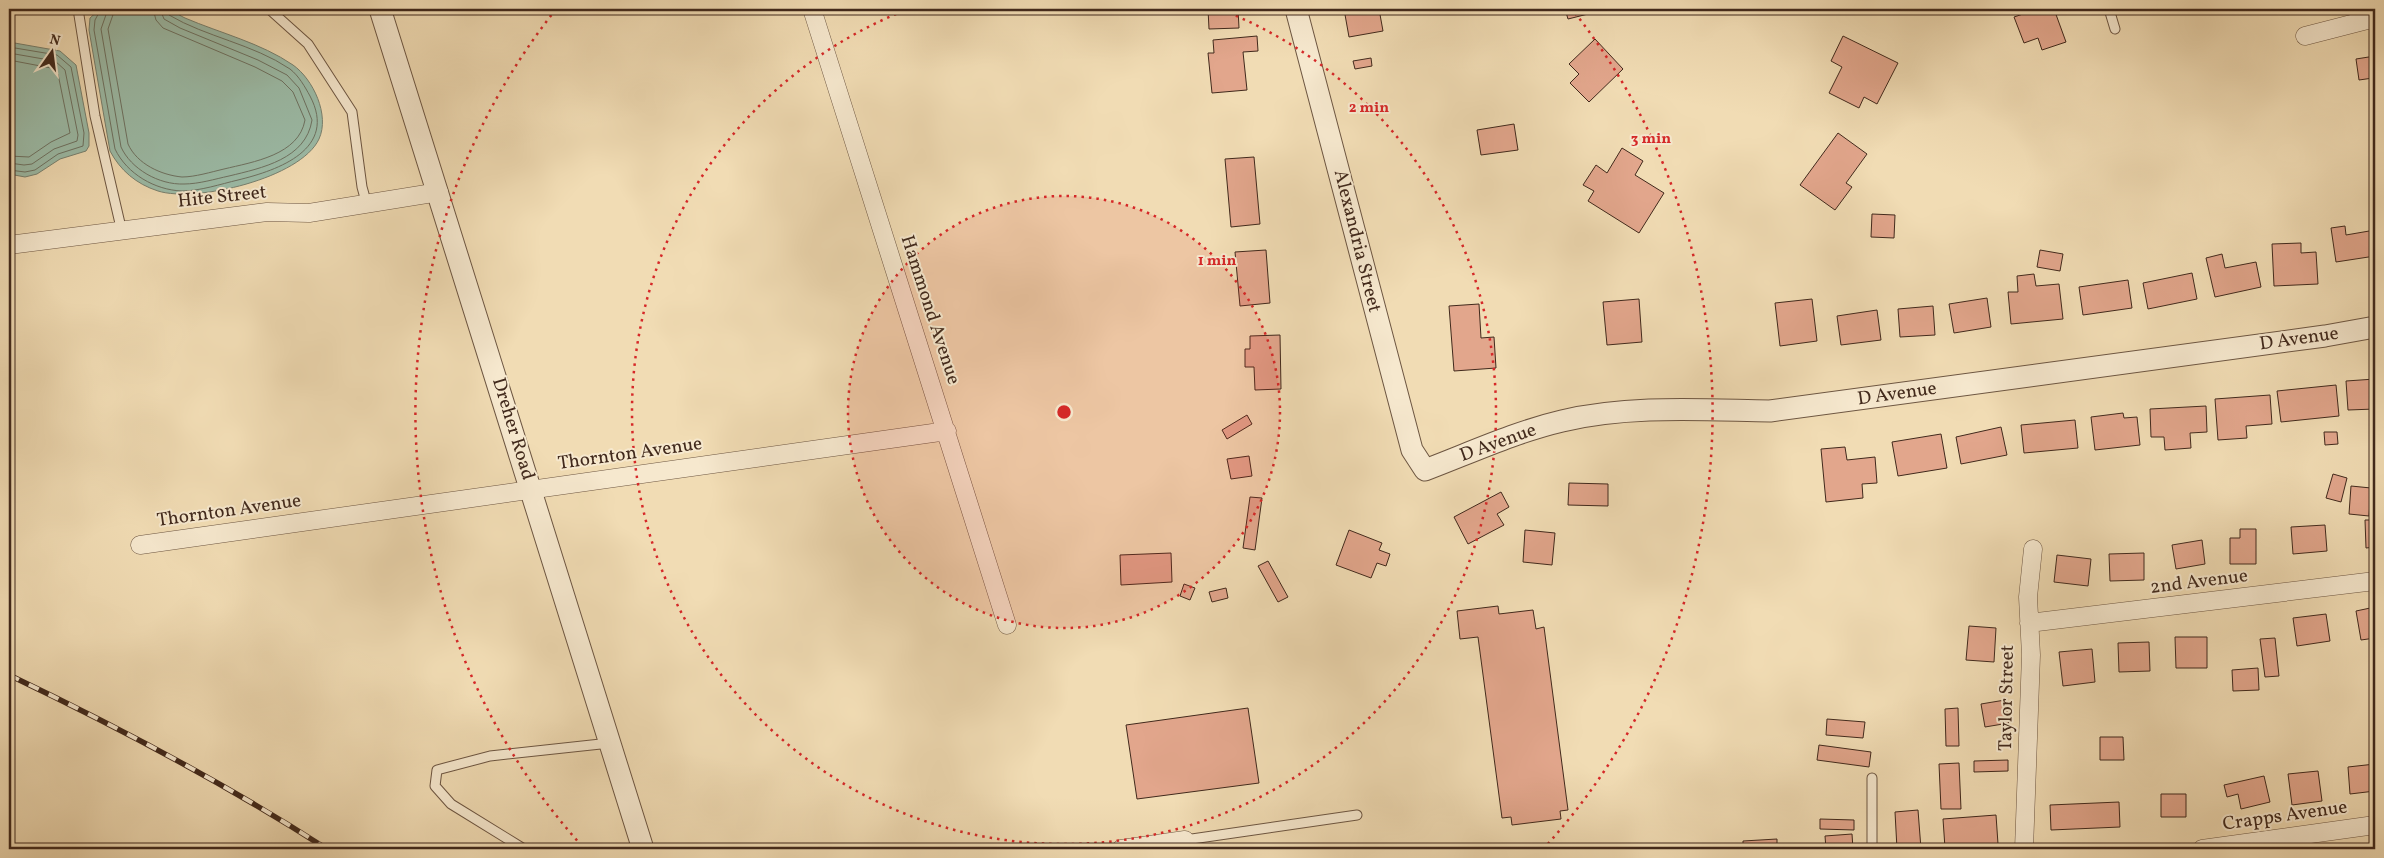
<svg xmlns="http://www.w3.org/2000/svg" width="2384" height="858" viewBox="0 0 2384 858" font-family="Vollkorn,serif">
  <rect width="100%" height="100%" fill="#f1dcb4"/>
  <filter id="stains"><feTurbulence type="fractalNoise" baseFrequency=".004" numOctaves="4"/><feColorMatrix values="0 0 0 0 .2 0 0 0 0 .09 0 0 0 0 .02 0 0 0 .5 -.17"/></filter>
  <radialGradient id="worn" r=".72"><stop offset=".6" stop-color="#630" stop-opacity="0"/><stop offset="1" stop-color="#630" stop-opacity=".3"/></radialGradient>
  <path fill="#9cbca8" stroke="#788170" d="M100 9C115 9 156 5 168 9 174 11 180 16 185 18 220 33 261 43 293 65 313 79 330 115 319 139 301 178 196 203 158 191 136 184 120 170 110 151L89 30 90 18Z
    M9 42 60 51 76 65 89 133V146L86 151 60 159 37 174 25 177 9 174Z"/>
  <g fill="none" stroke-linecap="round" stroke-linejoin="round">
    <path stroke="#6e7262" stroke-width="1" d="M101 9 95 20 94 30 115 149C127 174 155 190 182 191 200 191 221 184 238 180 279 170 338 149 310 96 305 87 299 76 290 69 253 44 206 37 169 15L167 9
      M108 9 101 29 121 147C131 169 159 185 184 184 199 184 215 179 229 176 262 168 306 159 312 120L299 88 287 75 258 60 180 28 164 19 160 9
      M115 9 108 29 128 144C137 164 161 175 182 177 195 177 211 172 224 169 253 162 299 155 305 120L293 92 282 81 255 67 163 28 156 20 153 9
      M9 47 57 55 71 67 84 133 83 146 58 154 35 170 25 172 9 170
      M9 53 55 61 65 70 78 135 77 141 54 149 32 164 24 165 9 163
      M9 60 51 68 58 74 70 133 51 142 29 157 9 156"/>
  </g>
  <path fill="#e2a68c" stroke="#41291c" d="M1208 9H1238L1239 28 1209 29Z
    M1344 9H1379L1383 31 1349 37Z
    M1565 9H1595L1596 12 1568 19Z
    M2038 9H2054L2066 42 2042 50 2038 38 2024 43 2014 17Z
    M1257 36 1258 51 1243 52 1247 90 1212 93 1208 53H1214L1213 40Z
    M1843 36 1898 63 1877 104 1864 97 1859 108 1829 93 1842 67 1831 61Z
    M1595 39 1623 69 1589 102 1570 83 1579 74 1569 64Z
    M2375 56V98L2373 78 2359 80 2356 59Z
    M1371 58 1372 66 1355 69 1353 61Z
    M1514 124 1518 150 1481 155 1477 130Z
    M1838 133 1867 154 1846 183 1852 187 1835 210 1800 185Z
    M1622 148 1643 161 1635 175 1664 193 1639 233 1588 201 1594 191 1583 185 1596 165 1607 173Z
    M1254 157 1260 224 1231 227 1225 159Z
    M1872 214 1895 215 1894 238 1871 237Z
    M2345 226 2346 235 2375 230V256L2336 262 2331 228Z
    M2301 243V253L2316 252 2318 284 2274 286 2272 244Z
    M1266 250 1270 303 1240 306 1235 252Z
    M2040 250 2063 254 2060 271 2037 267Z
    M2222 254 2225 268 2256 262 2261 287 2215 297 2206 258Z
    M2192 273 2197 299 2148 309 2143 283Z
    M2034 274 2036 286 2059 284 2063 319 2011 324 2008 292H2018L2017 276Z
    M2128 280 2132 308 2083 315 2079 287Z
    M1987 298 1991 327 1954 333 1949 304Z
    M1639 299 1642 342 1607 345 1603 302Z
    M1812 299 1817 341 1780 346 1775 303Z
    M1479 304 1481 338 1494 337 1496 368 1454 371 1449 306Z
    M1933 306 1935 335 1900 337 1898 309Z
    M1877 310 1881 340 1841 345 1837 316Z
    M1280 335 1281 389 1255 390 1254 367H1245V349H1250V336Z
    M2375 379V409L2348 410 2346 381Z
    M2336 385 2339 416 2281 422 2277 391Z
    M2270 395 2272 424 2246 426 2247 438 2218 440 2215 399Z
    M2206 406 2207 432 2190 433 2191 448 2165 450 2164 437H2151L2150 409Z
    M2123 413 2124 418 2137 417 2140 445 2095 450 2091 417Z
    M1247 415 1252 424 1227 439 1222 430Z
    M2075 420 2078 448 2024 453 2021 425Z
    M2001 427 2007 455 1961 464 1956 437Z
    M2324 432H2337L2338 444 2325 445Z
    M1941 434 1947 468 1898 476 1892 442Z
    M1845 447 1847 460 1875 457 1877 483 1862 484 1863 498 1826 502 1821 449Z
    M1249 456 1252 476 1231 479 1227 459Z
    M2333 474 2347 478 2341 502 2326 498Z
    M1569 483 1608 484V506L1568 505Z
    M2351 486 2371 488 2369 516 2349 514Z
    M1501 492 1509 507 1497 514 1504 525 1468 544 1454 517Z
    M1250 497 1262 498 1255 550 1243 548Z
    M2365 520H2375V547L2366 548Z
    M2325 525 2327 551 2293 554 2291 527Z
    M2240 529H2256V564H2230V538H2240Z
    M1349 530 1382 543 1379 550 1390 554 1386 566 1377 563 1371 578 1336 565Z
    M1525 530 1555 533 1552 565 1523 562Z
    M2202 540 2205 564 2176 569 2172 545Z
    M1171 553 1172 582 1121 585 1120 555Z
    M2144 553V580L2110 581 2109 554Z
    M2057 555 2091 559 2088 586 2054 582Z
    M1268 561 1288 597 1278 602 1258 566Z
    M1184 584 1195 588 1190 600 1180 596Z
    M1226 588 1228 598 1212 602 1209 592Z
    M1498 606 1499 614 1533 610 1536 629 1544 627 1568 810 1560 811 1561 819 1512 825 1511 817 1502 818 1478 637 1460 639 1457 611Z
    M2375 607V638L2361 640 2356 611Z
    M2326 614 2330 641 2297 646 2293 618Z
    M1969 626 1996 628 1994 662 1966 660Z
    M2175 637H2207V668H2176Z
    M2275 638 2279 676 2265 677 2260 639Z
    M2149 642 2150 671 2119 672 2118 643Z
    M2092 649 2095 682 2063 686 2059 652Z
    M2258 668 2259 690 2233 691 2232 670Z
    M2005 700 2009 723 1985 727 1981 704Z
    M1248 708 1259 783 1137 799 1126 725Z
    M1958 708 1959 746H1946L1945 709Z
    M1827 719 1865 722 1863 738 1826 735Z
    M2100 737H2123L2124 760H2100Z
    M1819 745 1871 752 1869 767 1817 760Z
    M2008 760V771L1974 772V761Z
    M1959 763 1961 809H1941L1939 764Z
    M2375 764V791L2350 794 2348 767Z
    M2318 771 2322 801 2292 805 2288 774Z
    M2264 776 2270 802 2241 809 2238 794 2227 797 2224 785Z
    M2161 794H2186V817H2161Z
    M2119 802 2120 827 2051 830 2050 805Z
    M1918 810 1921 849H1897L1895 812Z
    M1996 815 1998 844 1945 848 1943 819Z
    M1820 819 1854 820V830L1820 829Z
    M1852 834 1853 849H1826L1825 836Z
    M1777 839V849H1743V841Z"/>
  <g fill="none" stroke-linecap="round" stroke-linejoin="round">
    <defs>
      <path id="service" d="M78 9 95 116 122 232
        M269 9 308 44 352 112 362 187 367 205
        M2109 9 2115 29
        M1872 778V849
        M1185 840 1357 815
        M524 849 451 804 435 786 437 770 490 756 610 743"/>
      <path id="minor" d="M812 9 1007 625
        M2305 36 2375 18
        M9 245 267 212 309 213 439 192
        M140 545 947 431
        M2029 623 2375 581
        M1121 849 1185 840
        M2024 849 2031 655 2028 597 2033 549
        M2202 849 2375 825"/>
      <path id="tertiary" d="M380 9 643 849
        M1296 9 1412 450 1425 470C1470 453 1515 432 1562 421 1630 405 1701 410 1770 411L2325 336 2375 327"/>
    </defs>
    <use href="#service" stroke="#6d5642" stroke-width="11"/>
    <use href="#minor" stroke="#6d5642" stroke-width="19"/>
    <use href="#tertiary" stroke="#6d5642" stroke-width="23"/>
    <use href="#service" stroke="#f6e8ce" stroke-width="9"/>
    <use href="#minor" stroke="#f6e8ce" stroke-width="18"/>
    <use href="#tertiary" stroke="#f6e8ce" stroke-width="21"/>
    <defs>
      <path id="rail" d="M9 675C118 727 226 784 327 849"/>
    </defs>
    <use href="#rail" stroke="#41291c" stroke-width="5.5"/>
    <use href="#rail" stroke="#f6e8ce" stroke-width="4" stroke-dasharray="11" stroke-linecap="butt"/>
  </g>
  <circle cx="1064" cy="412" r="216" fill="#d62828" fill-opacity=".12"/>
  <g fill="none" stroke="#d62828" stroke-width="2.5" stroke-dasharray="2.5 5">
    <circle cx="1064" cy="412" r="216"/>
    <path d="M1222 10A432 432 0 1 1 906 10"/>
    <path d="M582 846A648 648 0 0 1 553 13M1575 13A648 648 0 0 1 1546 846"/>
  </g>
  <g text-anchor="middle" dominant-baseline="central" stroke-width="4" stroke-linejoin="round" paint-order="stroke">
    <g font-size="19" fill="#41291c" stroke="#f6e8ce">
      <text transform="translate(222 197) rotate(-6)">Hite Street</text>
      <text transform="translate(1357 241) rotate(76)">Alexandria Street</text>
      <text transform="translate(930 310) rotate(72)">Hammond Avenue</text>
      <text transform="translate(2299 339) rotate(-8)">D Avenue</text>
      <text transform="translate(1897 394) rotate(-8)">D Avenue</text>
      <text transform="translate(513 429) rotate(73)">Dreher Road</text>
      <text transform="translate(1498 443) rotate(-20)">D Avenue</text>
      <text transform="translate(630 454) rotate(-8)">Thornton Avenue</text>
      <text transform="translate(229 511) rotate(-8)">Thornton Avenue</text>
      <text transform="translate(2199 582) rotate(-7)">2nd Avenue</text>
      <text transform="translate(2007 698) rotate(-89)">Taylor Street</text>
      <text transform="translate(2285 816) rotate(-8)">Crapps Avenue</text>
    </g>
  </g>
  <circle cx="1064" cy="412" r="8" fill="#d62828" stroke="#f6e8ce" stroke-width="2.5"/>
  <g font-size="15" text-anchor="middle" font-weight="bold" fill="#d62828" stroke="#f6e8ce" stroke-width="4" stroke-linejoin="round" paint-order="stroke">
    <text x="1369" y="112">2 min</text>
    <text x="1651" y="143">3 min</text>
    <text x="1217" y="265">1 min</text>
  </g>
  <rect width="2384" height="858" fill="none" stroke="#f1dcb4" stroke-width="30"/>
  <rect x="10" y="10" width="2364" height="838" fill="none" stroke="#41291c" stroke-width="2.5"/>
  <rect x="15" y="15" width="2354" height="828" fill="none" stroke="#41291c"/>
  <g transform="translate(52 52) rotate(14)" stroke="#f6e8ce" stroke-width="4" paint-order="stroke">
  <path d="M0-4L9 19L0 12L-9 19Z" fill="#41291c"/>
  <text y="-8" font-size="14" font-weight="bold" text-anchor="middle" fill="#41291c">N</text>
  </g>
  <rect width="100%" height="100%" filter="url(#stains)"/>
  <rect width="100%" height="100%" fill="url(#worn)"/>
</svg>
